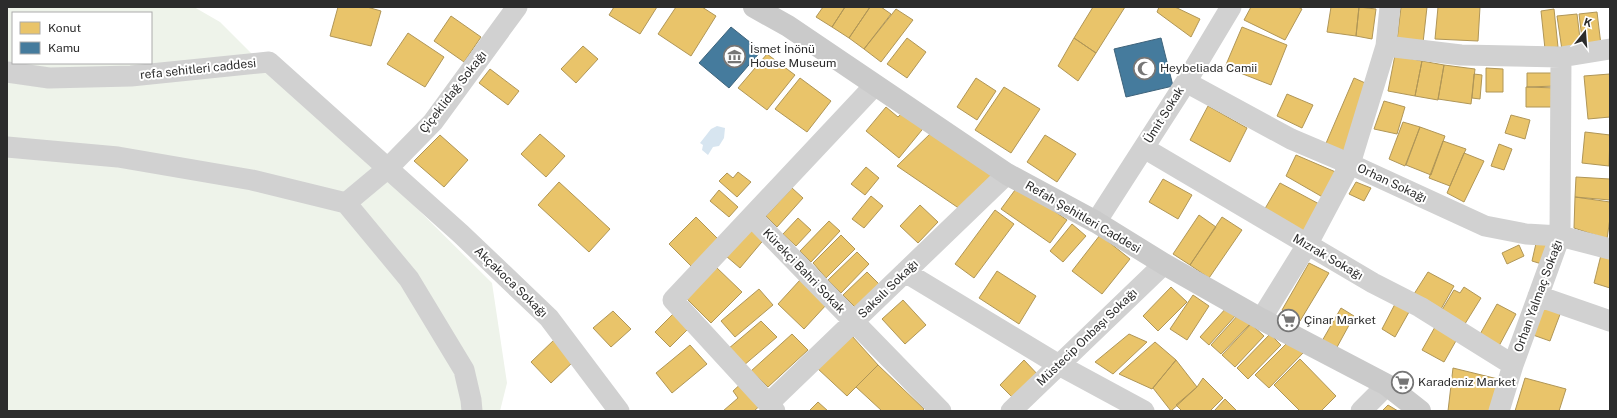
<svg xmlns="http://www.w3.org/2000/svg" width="1617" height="418" viewBox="0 0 1617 418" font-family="'Public Sans',sans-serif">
  <rect width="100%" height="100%" fill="#fff"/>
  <path fill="#eef3ea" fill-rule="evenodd" d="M7 7H194L220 22 272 74 352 144 492 283 507 383 500 411H7ZM13 13H151V63H13Z"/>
  <path fill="#d7e5f0" d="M717 126 725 128 724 138 719 146 713 147 708 155 702 150 703 145 700 143 711 129Z"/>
  <path fill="#e9c46a" stroke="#b09657" d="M338 7H367L381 11 371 46 330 36Z
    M614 7H657L640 34 609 15Z
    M676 7H702L716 16 691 56 658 34Z
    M823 7H845L832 27 816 17Z
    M845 7H870L849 38 832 27Z
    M870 7H881L891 14 864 49 849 38Z
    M1093 7H1125L1096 53 1074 38Z
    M1159 7H1175L1200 19 1191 37 1157 12Z
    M1251 7H1298L1302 9 1285 40 1244 20Z
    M1331 7H1359L1356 36 1327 32Z
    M1359 7 1376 9 1372 39 1356 36Z
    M1401 7H1427L1423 43 1397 40Z
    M1438 7H1480L1478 41 1435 39Z
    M896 9 913 20 881 62 864 49Z
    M1554 9 1558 47 1545 49 1541 11Z
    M1597 12 1601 45 1583 47 1579 14Z
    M1577 14 1581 47 1562 50 1557 16Z
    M451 16 481 37 464 62 434 41Z
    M1242 27 1287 45 1271 85 1225 67Z
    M408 33 444 57 425 87 387 64Z
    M907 38 926 52 907 78 887 64Z
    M1074 38 1096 53 1078 81 1058 66Z
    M583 46 598 59 576 83 561 69Z
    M767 54 795 75 767 110 738 88Z
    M1395 55 1422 61 1415 96 1388 91Z
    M1422 61 1444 65 1438 100 1415 96Z
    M1444 65 1475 69 1471 104 1438 99Z
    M1486 68 1503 69V92H1486Z
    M490 69 519 91 508 105 479 83Z
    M1527 73H1557V86L1527 87Z
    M1474 74 1482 75 1480 99 1472 98Z
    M1610 74V117L1588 119 1584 76Z
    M800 78 831 101 807 132 775 109Z
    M976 78 996 91 977 120 957 107Z
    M1354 78 1372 86 1342 155 1324 148Z
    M1004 87 1040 109 1011 153 975 130Z
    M1526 87 1557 88 1556 107H1526Z
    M1287 94 1313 105 1302 128 1277 116Z
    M1384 101 1405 107 1397 134 1374 129Z
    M1208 106 1247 128 1230 162 1190 140Z
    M886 107 898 117 906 109 926 125 899 158 866 131Z
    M1511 115 1530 120 1525 139 1505 133Z
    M1403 122 1420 127 1405 166 1389 159Z
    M1420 127 1445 136 1431 175 1406 165Z
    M932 132 997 175 960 209 897 166Z
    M1585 132 1610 135 1609 166 1582 163Z
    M540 134 565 156 546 177 521 154Z
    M440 135 468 160 444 187 414 161Z
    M1045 135 1076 154 1057 182 1027 162Z
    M1443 141 1466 149 1450 186 1429 178Z
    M1499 144 1512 149 1504 170 1491 166Z
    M1464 153 1484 161 1464 202 1447 193Z
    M1296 155 1338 173 1326 199 1286 176Z
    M866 167 879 178 865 195 851 184Z
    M738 172 751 182 737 197 719 181 727 173 733 178Z
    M1576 177 1610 179V200L1575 197Z
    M1163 179 1192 195 1178 219 1149 202Z
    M559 182 610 229 589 252 538 205Z
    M1356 182 1371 188 1364 201 1349 194Z
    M1280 183 1321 205 1304 235 1263 212Z
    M1018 186 1067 220 1050 243 1001 209Z
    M792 188 803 198 777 227 766 216Z
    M719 190 738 207 729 217 710 201Z
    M871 196 883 206 864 228 852 219Z
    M1575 197 1610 202V218L1607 239 1574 228Z
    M920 205 938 222 918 243 900 226Z
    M995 210 1014 224 974 278 955 264Z
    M1199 215 1216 227 1190 265 1173 254Z
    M696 217 719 240 692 267 669 244Z
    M1222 217 1242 230 1209 278 1190 265Z
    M798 218 811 230 796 246 783 234Z
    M829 221 840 231 811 262 800 251Z
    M1072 224 1086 236 1063 262 1050 251Z
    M752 225 766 237 740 268 726 256Z
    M841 235 855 249 826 278 813 263Z
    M1100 235 1130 259 1102 294 1072 271Z
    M1537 239 1551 242 1545 265 1532 261Z
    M1519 245 1524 256 1507 264 1502 253Z
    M857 252 869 264 841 293 828 280Z
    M1601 255 1610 258V288L1594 283Z
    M1309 263 1329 273 1300 321 1282 310Z
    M716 267 742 292 711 323 686 298Z
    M997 271 1036 296 1019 324 979 298Z
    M867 272 879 284 855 307 843 295Z
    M1428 272 1454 286 1441 309 1414 294Z
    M800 280 827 304 804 329 778 304Z
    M1171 287 1187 302 1158 331 1143 316Z
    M1464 287 1481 298 1463 327 1440 313 1454 290 1460 293Z
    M759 289 773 305 735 337 721 321Z
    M1193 295 1209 306 1187 340 1170 329Z
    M903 300 926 325 905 344 882 319Z
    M1544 303 1562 309 1550 341 1533 335Z
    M1395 304 1409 312 1395 337 1382 329Z
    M1497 304 1516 314 1499 346 1479 336Z
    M1227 307 1236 315 1209 345 1200 337Z
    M1341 308 1354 316 1336 349 1322 341Z
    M677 310 692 325 670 347 655 332Z
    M613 311 631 329 611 347 593 328Z
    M1239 314 1250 324 1221 354 1211 345Z
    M761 321 777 337 743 366 728 349Z
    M1251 324 1264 336 1235 367 1222 355Z
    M1435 327 1457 339 1444 362 1422 350Z
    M792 334 808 350 768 387 751 371Z
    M1129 334 1147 342 1113 374 1095 362Z
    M1270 334 1281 345 1248 379 1237 368Z
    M852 336 878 365 847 396 817 368Z
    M555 339 575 360 551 383 531 362Z
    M1290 340 1304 352 1269 388 1255 375Z
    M1155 342 1176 360 1152 389 1119 374Z
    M690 345 707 364 672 393 656 373Z
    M1300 359 1336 396 1321 411H1300L1274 385Z
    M1024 360 1041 378 1017 402 1000 385Z
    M1176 360 1197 387 1171 411 1153 388Z
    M878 365 924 409 922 411H882L856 387Z
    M1453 368 1502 380 1493 411H1448Z
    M1203 378 1223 398 1210 411H1182L1176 405 1197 387Z
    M1525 378 1566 389 1559 411H1515Z
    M744 381 764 402 754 411H723L738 398 733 391Z
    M1225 399 1237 411H1214Z
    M818 402 828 411H809Z
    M1388 405 1398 411H1382Z"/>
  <path fill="#457b9d" stroke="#3e637b" d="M731 27 761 51 729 88 699 63Z
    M1161 38 1173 86 1126 97 1114 49Z"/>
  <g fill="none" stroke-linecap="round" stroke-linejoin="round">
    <path stroke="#d1d1d1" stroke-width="21" d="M1386 46 1461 55 1561 57 1610 49
      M7 72 49 78 131 76 269 62 461 234 549 318 619 411
      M1186 82 1291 139 1350 164 1485 226 1526 234 1560 236 1610 249
      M7 147 118 157 252 180 346 203 409 279 464 370 471 400 472 411
      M1144 148 1373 283 1420 307 1513 365
      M346 203 388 168 433 122 517 7
      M752 217 941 411
      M1096 222 1186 82 1231 7
      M905 272 1059 365 1144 411
      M1538 296 1610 321
      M1261 319 1307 245 1350 164 1386 46 1390 7
      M768 404 1007 174
      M775 411 673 300 875 85
      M1011 411 1164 264
      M1361 411 1387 385
      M1499 411 1513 365 1560 236 1561 57"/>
    <path stroke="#cacaca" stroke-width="22" d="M754 7 788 26 1007 174 1096 222 1164 264 1261 319 1387 385 1420 411"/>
  </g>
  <defs>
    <symbol id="museum-ring" viewBox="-11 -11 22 22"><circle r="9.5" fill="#fff" stroke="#767676" stroke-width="1.5"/><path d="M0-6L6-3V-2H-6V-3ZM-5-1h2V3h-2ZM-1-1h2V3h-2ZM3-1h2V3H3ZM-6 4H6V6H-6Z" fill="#767676"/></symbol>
    <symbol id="mosque-ring" viewBox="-11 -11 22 22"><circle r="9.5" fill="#fff" stroke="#767676" stroke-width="1.5"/><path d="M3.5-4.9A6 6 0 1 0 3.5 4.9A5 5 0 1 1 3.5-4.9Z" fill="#767676"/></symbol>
    <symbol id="supermarket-ring" viewBox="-11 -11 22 22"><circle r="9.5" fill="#fff" stroke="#767676" stroke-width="1.5"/><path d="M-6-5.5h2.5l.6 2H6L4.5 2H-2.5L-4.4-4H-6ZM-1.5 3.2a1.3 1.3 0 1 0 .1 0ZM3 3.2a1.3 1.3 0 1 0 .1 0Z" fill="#767676"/></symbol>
  </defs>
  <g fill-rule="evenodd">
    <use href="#museum-ring" x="722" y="44" width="25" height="25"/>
    <use href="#mosque-ring" x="1132" y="56" width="25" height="25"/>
    <use href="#supermarket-ring" x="1276" y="308" width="25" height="25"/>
    <use href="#supermarket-ring" x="1390" y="370" width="25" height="25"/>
  </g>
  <g text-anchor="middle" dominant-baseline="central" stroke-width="4" stroke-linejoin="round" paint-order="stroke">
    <g font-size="12" fill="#2c2c2c" stroke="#fff" text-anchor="start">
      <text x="750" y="49">İsmet İnönü<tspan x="750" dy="14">House Museum</tspan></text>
      <text x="1160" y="68">Heybeliada Camii</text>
      <text x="1304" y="320">Çinar Market</text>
      <text x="1418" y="382">Karadeniz Market</text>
    </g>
    <g font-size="12" fill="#2c2c2c" stroke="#fff">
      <text transform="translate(198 69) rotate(-6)">refa sehitleri caddesi</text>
      <text transform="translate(453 92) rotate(-52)">Çiçeklidağ Sokağı</text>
      <text transform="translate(1164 115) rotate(-58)">Ümit Sokak</text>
      <text transform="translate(1392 183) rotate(25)">Orhan Sokağı</text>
      <text transform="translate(1083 217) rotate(30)">Refah Şehitleri Caddesi</text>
      <text transform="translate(1328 257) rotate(30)">Mızrak Sokağı</text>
      <text transform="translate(804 271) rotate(46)">Kürekçi Bahri Sokak</text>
      <text transform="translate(511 282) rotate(44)">Akçakoca Sokağı</text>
      <text transform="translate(888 289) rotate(-44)">Saksılı Sokağı</text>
      <text transform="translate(1538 296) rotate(-70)">Orhan Yalmaç Sokağı</text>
      <text transform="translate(1087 337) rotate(-44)">Müstecip Onbaşı Sokağı</text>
    </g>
  </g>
  <rect width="1617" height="418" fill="none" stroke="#2c2c2c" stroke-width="16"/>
  <rect x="12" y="12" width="140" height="52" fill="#ffffff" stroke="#ababab"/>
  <rect x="20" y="22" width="20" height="12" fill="#e9c46a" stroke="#ababab"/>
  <text x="48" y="32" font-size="12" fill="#2c2c2c">Konut</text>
  <rect x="20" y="42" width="20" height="12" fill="#457b9d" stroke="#ababab"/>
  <text x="48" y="52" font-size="12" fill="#2c2c2c">Kamu</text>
  <g transform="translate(1585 32) rotate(17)" stroke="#ffffff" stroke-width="3" paint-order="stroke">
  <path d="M0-3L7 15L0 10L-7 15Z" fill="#2c2c2c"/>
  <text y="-6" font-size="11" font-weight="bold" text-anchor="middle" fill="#2c2c2c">K</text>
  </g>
</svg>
